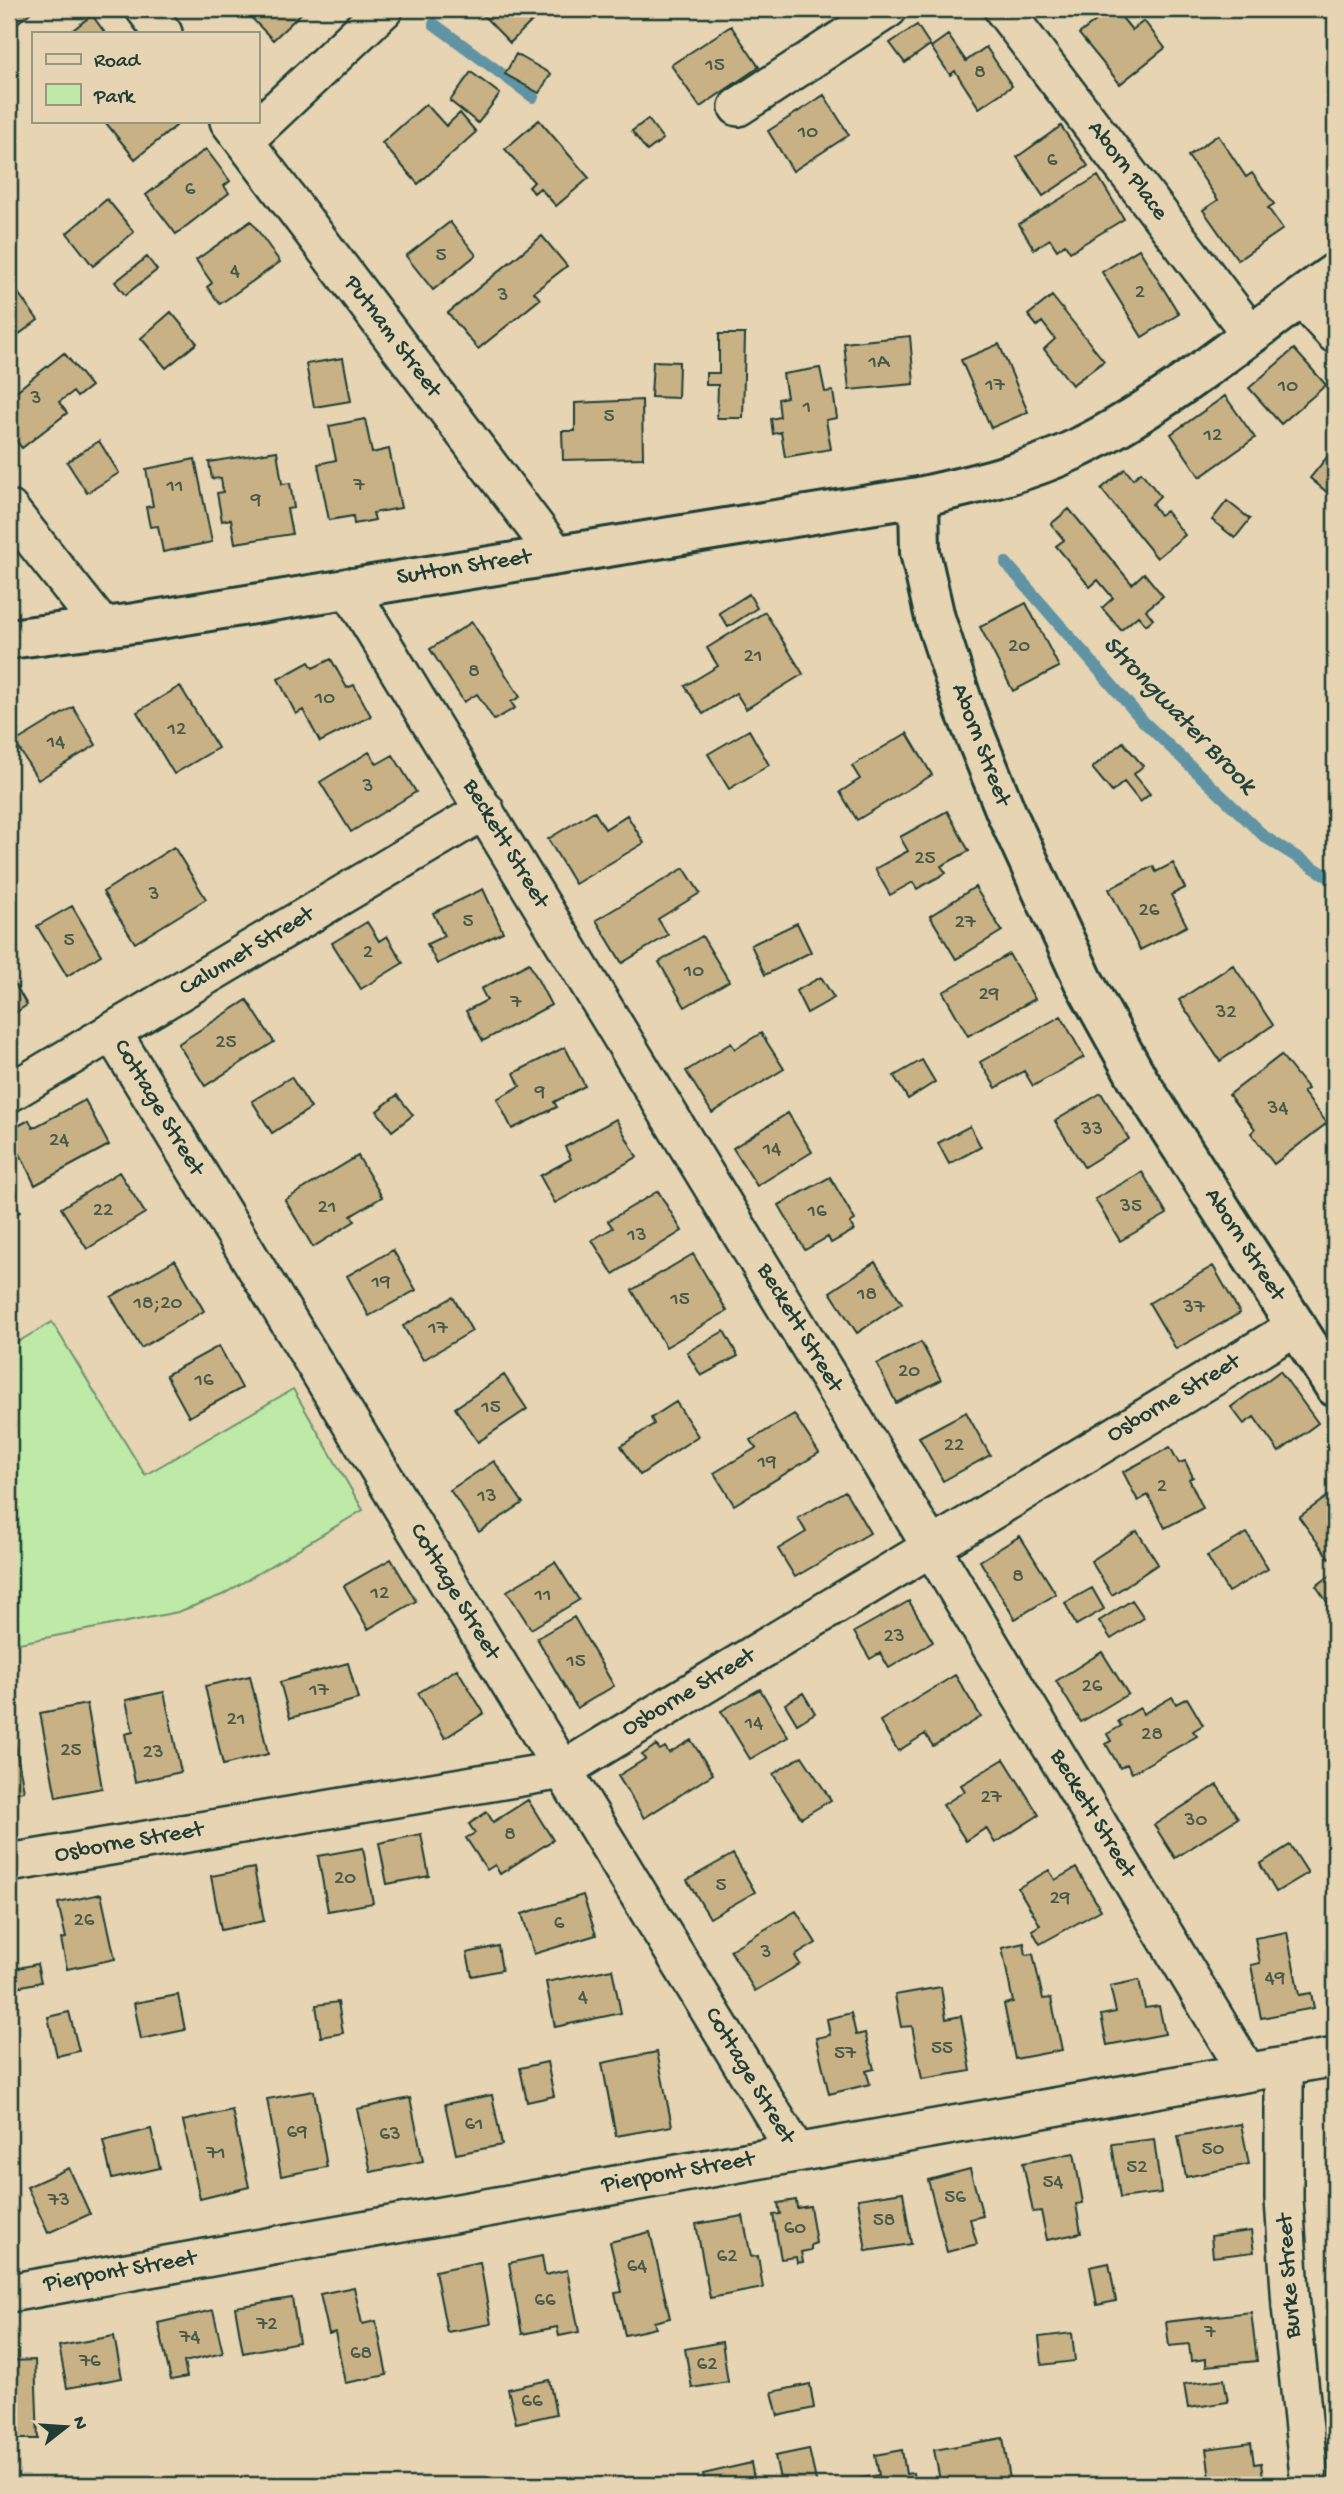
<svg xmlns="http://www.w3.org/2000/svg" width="1344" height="2494" viewBox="0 0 1344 2494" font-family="'Gochi Hand',sans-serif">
  <rect width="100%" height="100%" fill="#e6d4b2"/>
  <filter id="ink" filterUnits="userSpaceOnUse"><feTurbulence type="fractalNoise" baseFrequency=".0143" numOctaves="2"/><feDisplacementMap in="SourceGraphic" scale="14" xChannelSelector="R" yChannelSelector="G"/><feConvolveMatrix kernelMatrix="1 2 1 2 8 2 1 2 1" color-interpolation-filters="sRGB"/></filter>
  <g filter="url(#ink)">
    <path fill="#bee9a6" stroke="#6e936d" stroke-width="2" d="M52 1322 145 1475 293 1389 363 1510 222 1595 178 1612 9 1645V1347Z"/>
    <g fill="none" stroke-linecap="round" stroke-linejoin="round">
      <path stroke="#6194a4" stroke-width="12" d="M434 24 533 97
        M1006 563 1143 721 1265 837 1335 881"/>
    </g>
    <path fill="#c8b185" stroke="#1f3d34" stroke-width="2" d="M9 9H35L16 24 9 15Z
      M243 9H306L273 40Z
      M477 9H538L541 12 510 43Z
      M1111 9H1115L1132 30 1144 21 1165 48 1120 84 1079 34Z
      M92 15 105 33H69Z
      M917 25 930 45 905 63 890 43Z
      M731 26 759 67 700 107 671 65Z
      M948 35 966 61 986 47 1012 86 979 108 955 71 950 75 931 47Z
      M516 54 551 74 539 93 505 74Z
      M471 72 500 94 478 123 450 101Z
      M824 95 849 135 793 171 768 131Z
      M426 104 446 126 460 113 476 132 418 184 382 143Z
      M648 119 663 139 647 151 632 131Z
      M539 120 589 178 556 206 540 188 534 193 529 187 534 182 505 149Z
      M108 121H172L176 126 135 159 106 123Z
      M1061 126 1088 166 1043 196 1017 157Z
      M1218 135 1246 177 1252 173 1274 204 1268 208 1283 229 1238 260 1203 210 1218 200 1188 156Z
      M206 149 230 181 224 186 229 193 176 234 146 195Z
      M1098 176 1124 219 1070 252 1065 244 1057 250 1050 239 1034 249 1019 224Z
      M107 199 134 232 93 266 67 233Z
      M251 221 280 262 220 304 207 287 212 283 196 260Z
      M450 222 476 255 433 290 406 256Z
      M542 236 567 266 534 292 540 299 478 349 448 313Z
      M1139 249 1179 314 1142 337 1102 272Z
      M147 257 157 270 125 295 115 282Z
      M13 286 38 320 10 341 14 347 9 351V289Z
      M1052 296 1104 361 1072 385 1044 349 1055 339 1042 322 1037 326 1028 315Z
      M171 312 197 343 166 368 141 338Z
      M719 334H745L743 418H717L718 385H706V373H719Z
      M910 336 914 384 849 390 844 343Z
      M999 344 1028 412 991 428 961 360Z
      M1294 349 1326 385 1281 424 1249 388Z
      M64 353 91 386 77 397 73 392 59 402 67 413 22 448 9 432V397Z
      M343 358 351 401 314 407 306 364Z
      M653 361 679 362 678 398 651 397Z
      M820 368 825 392 833 391 837 418 826 420 831 449 785 457 781 432 773 434 771 419 780 417 778 399 787 397 783 374Z
      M1225 396 1255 438 1200 477 1171 434Z
      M642 400 643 458 563 460 562 431H575V403Z
      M365 419 372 453 389 449 401 508 373 513 375 520 354 524 353 516 329 520 318 464 336 460 329 426Z
      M99 441 119 473 87 493 67 462Z
      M1335 447V499L1310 478Z
      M277 451 282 484 290 483 294 508 287 509 292 534 235 543 231 519 222 521 217 493 223 492 221 478 212 479 209 462Z
      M195 459 212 542 163 552 158 526 150 527 146 507 153 506 146 469Z
      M1125 469 1133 479 1141 472 1160 496 1152 504 1160 515 1166 511 1185 535 1157 558 1101 489Z
      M1227 501 1250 519 1235 538 1212 520Z
      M1069 509 1132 584 1144 573 1163 596 1146 610 1153 619 1146 625 1138 616 1121 630 1102 608 1113 598 1098 580 1090 587 1056 546 1064 540 1051 524Z
      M749 594 757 608 728 627 719 613Z
      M1026 603 1059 667 1013 691 980 627Z
      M765 612 803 674 746 709 736 693 703 714 685 686 718 666 707 648Z
      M472 622 520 697 511 702 515 708 494 720 477 694 464 702 430 649Z
      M331 659 347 688 354 685 371 716 320 742 303 710 296 714 278 679 309 662 313 668Z
      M180 686 218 748 174 774 137 712Z
      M73 707 96 745 38 780 15 742Z
      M749 730 769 765 729 789 708 754Z
      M907 733 932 775 857 820 840 792 860 779 852 766Z
      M1123 742 1143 766 1134 774 1150 794 1140 802 1124 782 1112 792 1092 768Z
      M369 752 377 764 393 755 416 792 351 832 320 782Z
      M594 811 605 829 627 815 644 843 575 884 548 839Z
      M947 811 969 851 941 866 946 873 917 889 913 882 890 895 875 869 908 851 900 837Z
      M174 847 206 899 135 943 103 892Z
      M1173 863 1185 888 1171 895 1187 926 1140 950 1109 889 1153 866 1156 872Z
      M684 868 700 893 658 919 668 935 622 963 596 920Z
      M975 887 1002 931 956 959 930 916Z
      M483 889 503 932 437 964 427 944 444 936 433 913Z
      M72 906 101 955 67 976 37 926Z
      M367 922 379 941 387 936 403 963 361 989 332 943Z
      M797 923 811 952 765 975 751 945Z
      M702 936 729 981 685 1007 659 962Z
      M1009 954 1035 999 968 1036 943 992Z
      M529 963 551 1005 483 1041 466 1011 487 1000 481 989Z
      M1233 965 1273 1025 1220 1061 1179 1000Z
      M9 974 27 1005 9 1017Z
      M821 977 834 998 807 1013 796 991Z
      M247 1000 274 1042 205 1086 178 1044Z
      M1061 1016 1084 1057 1033 1086 1024 1071 996 1088 980 1062Z
      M761 1033 784 1069 712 1113 686 1071 731 1043 735 1049Z
      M565 1047 585 1086 554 1102 557 1107 512 1129 497 1099 520 1086 514 1073Z
      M1281 1055 1308 1089 1303 1092 1327 1123 1274 1164 1251 1133 1255 1129 1229 1095Z
      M922 1060 935 1082 908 1099 894 1076Z
      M291 1077 311 1108 272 1133 252 1101Z
      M1101 1093 1129 1139 1084 1167 1055 1121Z
      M397 1095 413 1115 392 1131 377 1111Z
      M85 1100 109 1145 35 1185 9 1131 29 1120 33 1128Z
      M788 1113 812 1152 757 1186 733 1148Z
      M616 1119 637 1157 555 1203 540 1176 571 1159 565 1147Z
      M970 1126 981 1147 949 1164 938 1143Z
      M358 1156 382 1197 351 1216 355 1221 313 1247 285 1200Z
      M119 1172 145 1213 87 1249 61 1208Z
      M1142 1172 1167 1214 1120 1241 1095 1199Z
      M830 1177 855 1220 850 1223 854 1230 831 1243 828 1237 805 1250 779 1205Z
      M9 1190 20 1212 9 1218Z
      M658 1191 682 1231 613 1274 592 1240 613 1228 608 1221Z
      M393 1250 416 1290 369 1316 347 1276Z
      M693 1254 727 1311 666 1347 632 1290Z
      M175 1260 204 1311 141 1348 111 1297Z
      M875 1262 902 1303 857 1333 830 1292Z
      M1213 1266 1240 1313 1176 1349 1149 1303Z
      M453 1297 472 1331 423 1360 403 1326Z
      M724 1331 738 1356 701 1376 687 1352Z
      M921 1342 941 1380 896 1403 877 1364Z
      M219 1346 242 1388 189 1417 166 1375Z
      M1280 1371 1318 1423 1279 1452 1254 1417 1244 1424 1231 1407Z
      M504 1375 527 1409 478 1442 455 1408Z
      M676 1402 698 1436 640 1475 621 1446 654 1424 651 1418Z
      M966 1412 990 1455 943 1481 919 1437Z
      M794 1414 819 1453 734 1505 714 1473 756 1448 751 1440Z
      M1170 1447 1179 1463 1185 1461 1193 1477 1189 1479 1203 1508 1165 1528 1148 1495 1138 1501 1123 1472Z
      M494 1461 523 1503 479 1532 450 1490Z
      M845 1491 870 1533 795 1577 778 1549 806 1532 798 1518Z
      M1335 1491V1553L1329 1558 1299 1517Z
      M1137 1531 1158 1564 1112 1595 1091 1561Z
      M1247 1533 1268 1569 1228 1592 1207 1556Z
      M1020 1536 1056 1594 1015 1619 980 1561Z
      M391 1559 416 1601 368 1629 344 1586Z
      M555 1562 579 1600 531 1629 507 1591Z
      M1335 1572V1611L1334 1612 1316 1586Z
      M1092 1588 1104 1609 1076 1625 1065 1603Z
      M1132 1600 1144 1618 1111 1639 1099 1621Z
      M909 1601 933 1642 889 1668 880 1653 870 1659 854 1632Z
      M574 1617 614 1686 577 1708 537 1638Z
      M1102 1652 1128 1694 1081 1722 1056 1681Z
      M348 1663 358 1699 290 1718 280 1682Z
      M457 1669 484 1713 445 1738 418 1693Z
      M955 1675 981 1717 933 1746 925 1734 898 1751 880 1721Z
      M250 1676 268 1754 223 1765 205 1686Z
      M760 1689 788 1737 750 1759 721 1711Z
      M164 1692 181 1772 135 1782 125 1734 133 1732 126 1700Z
      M803 1693 815 1713 797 1724 785 1704Z
      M1172 1697 1176 1704 1187 1698 1203 1725 1193 1731 1197 1736 1132 1773 1127 1764 1120 1768 1106 1744 1111 1741 1107 1734 1121 1726 1118 1721 1140 1708 1143 1714Z
      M87 1704 102 1788 56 1797 40 1713Z
      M9 1710 24 1791 9 1794Z
      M691 1740 713 1774 644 1818 618 1776 645 1759 642 1755 656 1745 660 1750 665 1747 669 1753Z
      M802 1756 831 1800 801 1818 773 1774Z
      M1004 1759 1039 1815 995 1843 986 1828 966 1841 943 1805 965 1791 961 1785Z
      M1217 1785 1238 1818 1175 1858 1154 1825Z
      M528 1800 553 1840 500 1874 495 1865 487 1870 466 1838 475 1833 469 1824 487 1812 493 1822Z
      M421 1834 429 1876 387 1884 379 1843Z
      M1290 1845 1308 1873 1276 1892 1260 1864Z
      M363 1848 373 1903 328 1911 318 1856Z
      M733 1854 755 1892 710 1918 687 1880Z
      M254 1868 264 1921 221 1930 211 1876Z
      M1076 1868 1101 1910 1040 1944 1032 1930 1040 1925 1018 1888 1049 1870 1055 1880Z
      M101 1894 115 1959 67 1969 61 1939 66 1938 58 1903Z
      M583 1895 596 1935 534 1954 522 1914Z
      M796 1911 816 1943 795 1956 800 1964 755 1991 730 1950Z
      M1287 1932 1299 1995 1311 1993 1314 2008 1261 2018 1251 1965 1260 1963 1255 1938Z
      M1024 1943 1026 1955 1033 1954 1043 1999 1051 1998 1062 2050 1015 2059 1004 2004 1013 2002 1002 1948Z
      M498 1946 502 1970 472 1976 467 1953Z
      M37 1964 41 1982 12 1988 9 1970Z
      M612 1969 621 2013 555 2027 546 1982Z
      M1139 1980 1145 2008 1159 2006 1165 2034 1107 2045 1101 2015 1116 2012 1110 1986Z
      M941 1987 946 2019 961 2016 971 2071 922 2079 912 2026 901 2027 895 1995Z
      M178 1995 185 2030 141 2039 134 2003Z
      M338 2002 343 2033 321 2037 316 2005Z
      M69 2012 79 2051 57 2056 48 2017Z
      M851 2013 856 2035 865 2033 874 2069 866 2071 870 2084 829 2094 816 2038 830 2035 827 2019Z
      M657 2052 672 2126 616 2136 602 2063Z
      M547 2062 554 2096 527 2102 520 2068Z
      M314 2091 327 2167 281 2176 267 2099Z
      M492 2095 502 2145 456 2154 445 2104Z
      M410 2098 423 2161 371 2172 357 2109Z
      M232 2110 249 2187 200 2199 183 2121Z
      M1241 2124 1249 2164 1186 2177 1178 2136Z
      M151 2129 160 2168 112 2179 103 2141Z
      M1335 2138V2166L1330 2139Z
      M1154 2139 1161 2193 1120 2198 1112 2144Z
      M1074 2153 1083 2203 1076 2204 1081 2233 1047 2240 1041 2211 1033 2212 1023 2163Z
      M69 2168 90 2214 48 2233 27 2187Z
      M970 2169 983 2216 970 2219 977 2244 947 2252 928 2180Z
      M903 2192 911 2244 866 2251 858 2199Z
      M796 2200 797 2208 810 2206 816 2243 811 2245V2250L801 2252 803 2262 797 2263 796 2257 781 2259 773 2215 780 2214 778 2203Z
      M743 2216 751 2257 758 2256 763 2288 710 2298 696 2224Z
      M1251 2231 1254 2252 1213 2257 1211 2236Z
      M650 2232 670 2318 654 2322 656 2328 625 2335 615 2293 622 2292 610 2242Z
      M1335 2255V2284H1334L1329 2256Z
      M542 2256 545 2275 567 2270 579 2332 559 2336 557 2327 522 2334 509 2263Z
      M480 2262 491 2324 447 2332 435 2271Z
      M1109 2263 1116 2301 1097 2305 1090 2267Z
      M354 2287 362 2324 376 2321 387 2375 345 2383 335 2332 329 2334 320 2294Z
      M1335 2294V2319L1331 2295Z
      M292 2298 299 2342 243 2353 235 2307Z
      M213 2310 223 2353 184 2362 187 2377 171 2380 158 2323Z
      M1251 2312 1257 2361 1206 2366V2359L1191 2361 1189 2344 1169 2346 1166 2322Z
      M1072 2333 1075 2361 1042 2365 1039 2337Z
      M114 2336 122 2378 67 2388 59 2346Z
      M722 2342 728 2382 692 2388 685 2349Z
      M35 2360 38 2439H11L9 2361Z
      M1224 2379 1228 2402 1188 2408 1184 2384Z
      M549 2380 556 2414 516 2423 508 2389Z
      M810 2384 814 2408 778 2416 772 2392Z
      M1003 2438 1011 2485H941L934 2450Z
      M1251 2443 1254 2464 1261 2463 1264 2485H1211L1206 2449Z
      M809 2449 817 2485H706L703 2474 751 2463 755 2485 780 2479 775 2456Z
      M902 2450 906 2474 913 2473 915 2485H851V2480L879 2475 875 2455Z"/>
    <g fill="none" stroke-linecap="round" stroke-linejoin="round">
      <defs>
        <path id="minor" d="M145 9 163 33
          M1003 9 1250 333
          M738 107 888 9
          M229 121 555 553
          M244 141 384 9
          M1301 297 1335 334
          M9 509 103 628
          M348 587 903 1500 1247 2072
          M112 1032 796 2152
          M9 1093 485 810
          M9 1863 563 1770 1297 1326
          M1284 2067V2199L1291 2306 1310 2485
          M9 2293 1335 2057"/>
        <path id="tertiary" d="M1335 273C1254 329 1164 407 1076 449 1026 473 973 485 919 497L920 552 935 618 965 710 1006 812 1083 980 1139 1081 1335 1387
          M9 639 135 623 919 497"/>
      </defs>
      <use href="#minor" stroke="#1f3d34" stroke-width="42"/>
      <use href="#tertiary" stroke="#1f3d34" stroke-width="44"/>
      <use href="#minor" stroke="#e6d4b2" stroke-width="37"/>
      <use href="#tertiary" stroke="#e6d4b2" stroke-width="38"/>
    </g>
  </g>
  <g text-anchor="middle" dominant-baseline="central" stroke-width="6" stroke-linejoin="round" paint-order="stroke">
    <g font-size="21" fill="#495a48">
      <text x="715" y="66">15</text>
      <text x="980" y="73">8</text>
      <text x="808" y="133">10</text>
      <text x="1052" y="161">6</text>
      <text x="190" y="190">6</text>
      <text x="441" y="256">5</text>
      <text x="235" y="272">4</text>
      <text x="1140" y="293">2</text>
      <text x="503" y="296">3</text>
      <text x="879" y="363">1A</text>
      <text x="995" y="386">17</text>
      <text x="1288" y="387">10</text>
      <text x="36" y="399">3</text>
      <text x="807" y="408">1</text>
      <text x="609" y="417">5</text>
      <text x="1213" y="436">12</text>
      <text x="359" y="486">7</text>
      <text x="175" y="487">11</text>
      <text x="256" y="501">9</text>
      <text x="1019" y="647">20</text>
      <text x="753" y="657">21</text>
      <text x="474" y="672">8</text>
      <text x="325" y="699">10</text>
      <text x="177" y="730">12</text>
      <text x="56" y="743">14</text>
      <text x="368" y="787">3</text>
      <text x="925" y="859">25</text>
      <text x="154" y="895">3</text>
      <text x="1149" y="911">26</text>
      <text x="468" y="922">5</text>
      <text x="965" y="923">27</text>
      <text x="69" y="941">5</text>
      <text x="368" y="953">2</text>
      <text x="694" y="972">10</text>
      <text x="989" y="995">29</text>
      <text x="516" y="1003">7</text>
      <text x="1226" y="1013">32</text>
      <text x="226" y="1043">25</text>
      <text x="540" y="1093">9</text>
      <text x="1278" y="1109">34</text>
      <text x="1092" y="1130">33</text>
      <text x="59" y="1141">24</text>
      <text x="772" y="1150">14</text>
      <text x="1131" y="1207">35</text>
      <text x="327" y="1208">21</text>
      <text x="103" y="1211">22</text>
      <text x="817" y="1212">16</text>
      <text x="637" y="1236">13</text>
      <text x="381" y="1283">19</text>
      <text x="867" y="1295">18</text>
      <text x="680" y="1300">15</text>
      <text x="158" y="1304">18;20</text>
      <text x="1194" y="1308">37</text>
      <text x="438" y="1329">17</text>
      <text x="909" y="1372">20</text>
      <text x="204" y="1381">16</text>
      <text x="491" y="1408">15</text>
      <text x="954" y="1446">22</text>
      <text x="767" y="1463">19</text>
      <text x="1162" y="1487">2</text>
      <text x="487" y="1497">13</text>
      <text x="1018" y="1577">8</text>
      <text x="380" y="1594">12</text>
      <text x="543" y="1596">11</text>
      <text x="894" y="1637">23</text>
      <text x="576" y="1662">15</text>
      <text x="1092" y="1687">26</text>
      <text x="319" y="1691">17</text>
      <text x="236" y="1720">21</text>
      <text x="754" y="1724">14</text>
      <text x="1152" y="1735">28</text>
      <text x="71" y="1751">25</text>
      <text x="153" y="1753">23</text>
      <text x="991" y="1798">27</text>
      <text x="1196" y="1821">30</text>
      <text x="510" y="1835">8</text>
      <text x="345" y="1879">20</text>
      <text x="721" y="1886">5</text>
      <text x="1060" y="1899">29</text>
      <text x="84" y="1921">26</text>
      <text x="559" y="1924">6</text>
      <text x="766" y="1953">3</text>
      <text x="1275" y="1979">49</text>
      <text x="583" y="1998">4</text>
      <text x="942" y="2049">55</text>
      <text x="845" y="2054">57</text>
      <text x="474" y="2125">61</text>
      <text x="297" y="2133">69</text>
      <text x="390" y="2135">63</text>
      <text x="1213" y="2150">50</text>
      <text x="216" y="2154">71</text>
      <text x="1137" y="2168">52</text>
      <text x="1053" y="2183">54</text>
      <text x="955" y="2198">56</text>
      <text x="59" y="2201">73</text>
      <text x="884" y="2221">58</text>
      <text x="795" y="2229">60</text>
      <text x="727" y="2257">62</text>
      <text x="637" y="2267">64</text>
      <text x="545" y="2301">66</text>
      <text x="267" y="2325">72</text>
      <text x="1210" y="2333">7</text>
      <text x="190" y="2338">74</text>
      <text x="361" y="2354">68</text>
      <text x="90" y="2362">76</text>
      <text x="707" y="2365">62</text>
      <text x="532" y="2402">66</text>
    </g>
    <g font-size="24" fill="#1f3d34" stroke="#e6d4b2">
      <text transform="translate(1127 171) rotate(53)">Aborn Place</text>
      <text transform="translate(392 337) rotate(53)">Putnam Street</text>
      <text transform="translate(464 568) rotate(-9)">Sutton Street</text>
      <text transform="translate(980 745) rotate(69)">Aborn Street</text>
      <text transform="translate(505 844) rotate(59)">Beckett Street</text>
      <text transform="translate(247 952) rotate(-31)">Calumet Street</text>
      <text transform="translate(158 1108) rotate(59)">Cottage Street</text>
      <text transform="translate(1244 1245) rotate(57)">Aborn Street</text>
      <text transform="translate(799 1328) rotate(59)">Beckett Street</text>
      <text transform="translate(1174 1399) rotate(-31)">Osborne Street</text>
      <text transform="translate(454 1592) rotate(59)">Cottage Street</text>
      <text transform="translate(689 1693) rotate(-31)">Osborne Street</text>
      <text transform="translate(1092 1814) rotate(59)">Beckett Street</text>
      <text transform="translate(129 1843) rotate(-10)">Osborne Street</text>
      <text transform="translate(749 2076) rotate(59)">Cottage Street</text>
      <text transform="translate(678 2173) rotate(-10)">Pierpont Street</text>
      <text transform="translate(120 2272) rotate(-10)">Pierpont Street</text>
      <text transform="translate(1290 2276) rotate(-94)">Burke Street</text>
    </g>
    <g font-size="26" font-style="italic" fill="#24443d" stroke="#e6d4b2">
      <text transform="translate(1178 716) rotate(46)">Strongwater Brook</text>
    </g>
  </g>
  <rect width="1344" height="2494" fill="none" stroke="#e6d4b2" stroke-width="35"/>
  <rect x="18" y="18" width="1309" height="2459" fill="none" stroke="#1f3d34" stroke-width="2.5" filter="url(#ink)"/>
  <rect x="32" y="32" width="228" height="91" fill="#e6d4b2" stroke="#969880" stroke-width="2"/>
  <rect x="46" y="54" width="35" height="10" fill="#e6d4b2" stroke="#969880" stroke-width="2"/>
  <text x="94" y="66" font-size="21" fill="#1f3d34">Road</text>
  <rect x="46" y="84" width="35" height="21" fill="#bee9a6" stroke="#969880" stroke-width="2"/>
  <text x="94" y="102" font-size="21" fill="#1f3d34">Park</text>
  <g transform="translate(66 2427) rotate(73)" stroke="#e6d4b2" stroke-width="5" paint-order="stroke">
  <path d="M0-5L12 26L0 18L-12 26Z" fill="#1f3d34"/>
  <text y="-10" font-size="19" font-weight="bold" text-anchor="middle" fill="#1f3d34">N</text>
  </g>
</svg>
